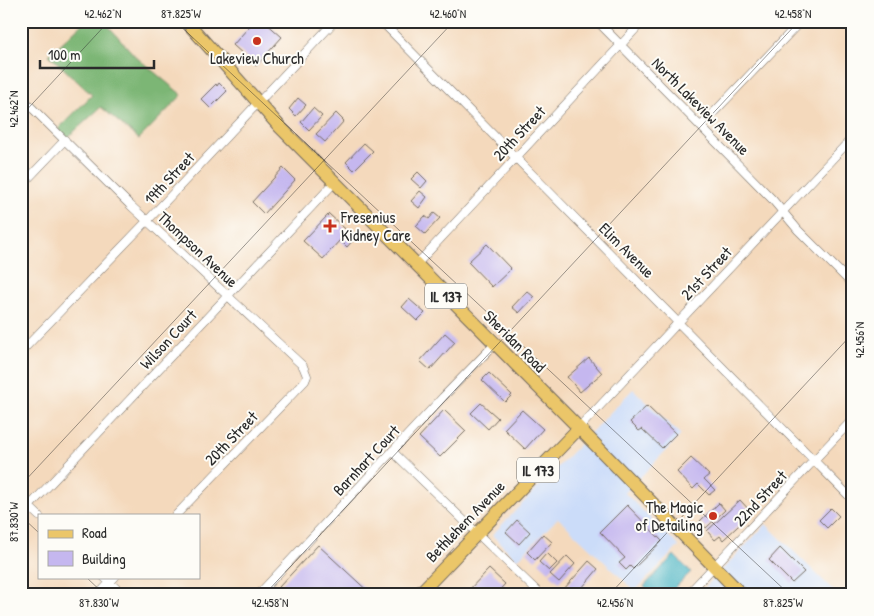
<svg xmlns="http://www.w3.org/2000/svg" width="874" height="616" viewBox="0 0 874 616" font-family="'Patrick Hand',sans-serif">
  <rect width="100%" height="100%" fill="#fdfcf7"/>
  <filter id="ink" filterUnits="userSpaceOnUse"><feTurbulence type="fractalNoise" baseFrequency=".02" numOctaves="2"/><feDisplacementMap in="SourceGraphic" scale="10" xChannelSelector="R" yChannelSelector="G"/><feConvolveMatrix kernelMatrix="1 2 1 2 8 2 1 2 1" color-interpolation-filters="sRGB"/></filter>
  <filter id="wash" filterUnits="userSpaceOnUse"><feTurbulence type="fractalNoise" baseFrequency=".0096" numOctaves="4" result="noise"/><feDisplacementMap in="SourceGraphic" scale="20" xChannelSelector="R" yChannelSelector="G"/><feGaussianBlur stdDeviation="1.12" result="paint"/><feColorMatrix in="noise" values="0 0 0 0 0 0 0 0 0 0 0 0 0 0 0 0 0 1.4 0 .05"/><feComposite in="paint" operator="in"/></filter>
  <g filter="url(#wash)">
    <rect width="100%" height="100%" fill="#f4d9bc"/>
    <path fill="#cbdcf9" d="M633 389 681 435 625 493 679 546 635 591 558 518 517 560 492 535Z
      M766 524 838 595H698Z"/>
    <path fill="#7cb674" stroke="#547050" d="M85 21H104L136 57 182 95 139 139 101 107 67 138 58 129 92 95 49 55Z"/>
    <path fill="#46b3c2" stroke="#386f76" d="M674 555 691 572 668 595H653L644 586Z"/>
    <g id="blocks">
      <path fill="#c5b7ef" d="M254 21H264L282 37 256 66 233 45Z
        M219 83 227 91 210 108 201 99 216 84 217 86Z
        M298 98 306 105 296 116 289 109Z
        M313 108 322 116 309 130 301 122Z
        M336 113 344 121 325 142 316 134Z
        M364 143 373 151 354 170 346 162Z
        M283 168 295 180 264 214 252 202Z
        M418 172 427 181 421 188 411 179Z
        M420 191 427 197 419 208 411 201Z
        M434 213 440 218 425 234 416 226 425 216 429 219Z
        M329 214 355 238 347 247 340 240 323 259 303 241Z
        M487 244 511 269 492 287 468 262Z
        M527 291 534 297 519 313 512 307Z
        M409 299 425 313 417 321 402 307Z
        M445 333 455 342 430 370 420 361Z
        M589 358 602 373 580 392 567 377Z
        M489 373 512 395 505 402 482 380Z
        M481 403 498 418 488 429 471 413Z
        M647 406 676 434 662 448 642 429 639 431 630 422Z
        M444 410 466 431 440 457 419 437Z
        M522 410 543 429 525 449 504 429Z
        M691 458 709 475 704 479 715 490 709 495 698 484 693 489 677 472Z
        M740 500 752 513 723 540 720 536 715 540 707 531Z
        M719 503 725 510 706 528 700 521Z
        M627 505 662 541 633 569 630 566 626 570 619 563 625 558 600 532Z
        M831 508 839 516 827 528 819 520Z
        M517 520 530 532 519 544 506 532Z
        M543 534 552 542 535 560 527 552Z
        M318 545 372 595H288L279 587Z
        M780 548 804 572 792 583 769 560Z
        M547 553 557 563 549 571 539 562Z
        M567 556 575 564 559 582 550 574Z
        M589 561 598 569 576 595H569L563 590Z
        M489 569 505 584 495 595H464Z"/>
    </g>
  </g>
  <g filter="url(#ink)">
    <use href="#blocks" fill-opacity="0" stroke="#71685e" stroke-width="1"/>
    <g fill="none" stroke-linecap="round" stroke-linejoin="round">
      <defs>
        <path id="minor" d="M381 21 853 500
          M597 21 772 199 798 230 853 285
          M21 97 129 204 303 366 307 376 305 381 176 515
          M701 126 801 21
          M21 186 65 140
          M416 265 643 21
          M21 352 148 220 335 21
          M579 428 853 137
          M392 451 541 595
          M21 499 39 516
          M21 515 335 182
          M104 577 123 595
          M98 595 115 577
          M258 595 443 397 495 344
          M687 595 853 419"/>
        <path id="primary" d="M186 21 280 127 579 428 742 595
          M418 595 579 428"/>
      </defs>
      <use href="#minor" stroke="#71685e" stroke-width="9"/>
      <use href="#primary" stroke="#71685e" stroke-width="14"/>
      <use href="#minor" stroke="#fff" stroke-width="8"/>
      <use href="#primary" stroke="#ebc669" stroke-width="12"/>
    </g>
  </g>
  <path fill="none" stroke="#2b2b2b" stroke-width="1" stroke-opacity="0.45" d="M175 21 790 595M21 116 109 21M21 485 454 21M21 516 39 533M86 577 105 595M264 595 799 21M609 595 853 333"/>
  <g fill="#c8321e" stroke="#fdfcf7" stroke-width="2">
    <circle cx="257" cy="41" r="5"/>
    <path d="M327.5 218.5h5v5h5v5h-5v5h-5v-5h-5v-5h5z"/>
    <circle cx="713" cy="516" r="5"/>
  </g>
  <g text-anchor="middle" dominant-baseline="central" stroke-width="4" stroke-linejoin="round" paint-order="stroke">
    <g fill="#fdfcf7" stroke="#6a6a68" stroke-width="1">
      <rect x="425" y="283.5" width="42" height="25" rx="4"/>
      <rect x="517" y="457.5" width="42" height="25" rx="4"/>
    </g>
    <g font-size="15" font-weight="bold" fill="#2b2b2b">
      <text x="446" y="296">IL 137</text>
      <text x="538" y="470">IL 173</text>
    </g>
    <g font-size="16" fill="#2b2b2b" stroke="#fdfcf7">
      <text x="257" y="58">Lakeview Church</text>
      <text x="341" y="217" text-anchor="start">Fresenius<tspan x="341" dy="18">Kidney Care</tspan></text>
      <text x="703" y="507" text-anchor="end">The Magic<tspan x="703" dy="18">of Detailing</tspan></text>
    </g>
    <g font-size="16" fill="#2b2b2b" stroke="#fdfcf7">
      <text transform="translate(701 106) rotate(45)">North Lakeview Avenue</text>
      <text transform="translate(519 133) rotate(-47)">20th Street</text>
      <text transform="translate(169 178) rotate(-47)">19th Street</text>
      <text transform="translate(198 249) rotate(43)">Thompson Avenue</text>
      <text transform="translate(627 250) rotate(45)">Elim Avenue</text>
      <text transform="translate(706 273) rotate(-47)">21st Street</text>
      <text transform="translate(168 339) rotate(-47)">Wilson Court</text>
      <text transform="translate(515 341) rotate(45)">Sheridan Road</text>
      <text transform="translate(231 438) rotate(-46)">20th Street</text>
      <text transform="translate(366 460) rotate(-47)">Barnhart Court</text>
      <text transform="translate(760 498) rotate(-47)">22nd Street</text>
      <text transform="translate(465 521) rotate(-46)">Bethlehem Avenue</text>
    </g>
  </g>
  <rect width="874" height="616" fill="none" stroke="#fdfcf7" stroke-width="55"/>
  <rect x="38" y="514" width="162" height="65" fill="#fdfcf7" stroke="#a9a8a5"/>
  <rect x="48" y="530" width="25" height="8" fill="#ebc669" stroke="#a9a8a5"/>
  <text x="82" y="538" font-size="15" fill="#2b2b2b">Road</text>
  <rect x="48" y="551" width="25" height="15" fill="#c5b7ef" stroke="#a9a8a5"/>
  <text x="82" y="564" font-size="15" fill="#2b2b2b">Building</text>
  <path d="M40 60v8h114v-8" fill="none" stroke="#2b2b2b" stroke-width="2.5"/>
  <text x="48" y="60" font-size="15" fill="#2b2b2b" stroke="#fdfcf7" stroke-width="4" paint-order="stroke">100 m</text>
  <rect x="28" y="28" width="818" height="560" fill="none" stroke="#2b2b2b" stroke-width="2"/>
  <g font-size="12" text-anchor="middle" fill="#2b2b2b">
    <text x="103" y="18">42.462°N</text>
    <text x="181" y="18">87.825°W</text>
    <text x="448" y="18">42.460°N</text>
    <text x="793" y="18">42.458°N</text>
    <text transform="translate(14 109) rotate(-90)" y="4">42.462°N</text>
    <text transform="translate(860 340) rotate(-90)" y="4">42.456°N</text>
    <text transform="translate(14 522) rotate(-90)" y="4">87.830°W</text>
    <text x="99" y="607">87.830°W</text>
    <text x="270" y="607">42.458°N</text>
    <text x="615" y="607">42.456°N</text>
    <text x="783" y="607">87.825°W</text>
  </g>
</svg>
